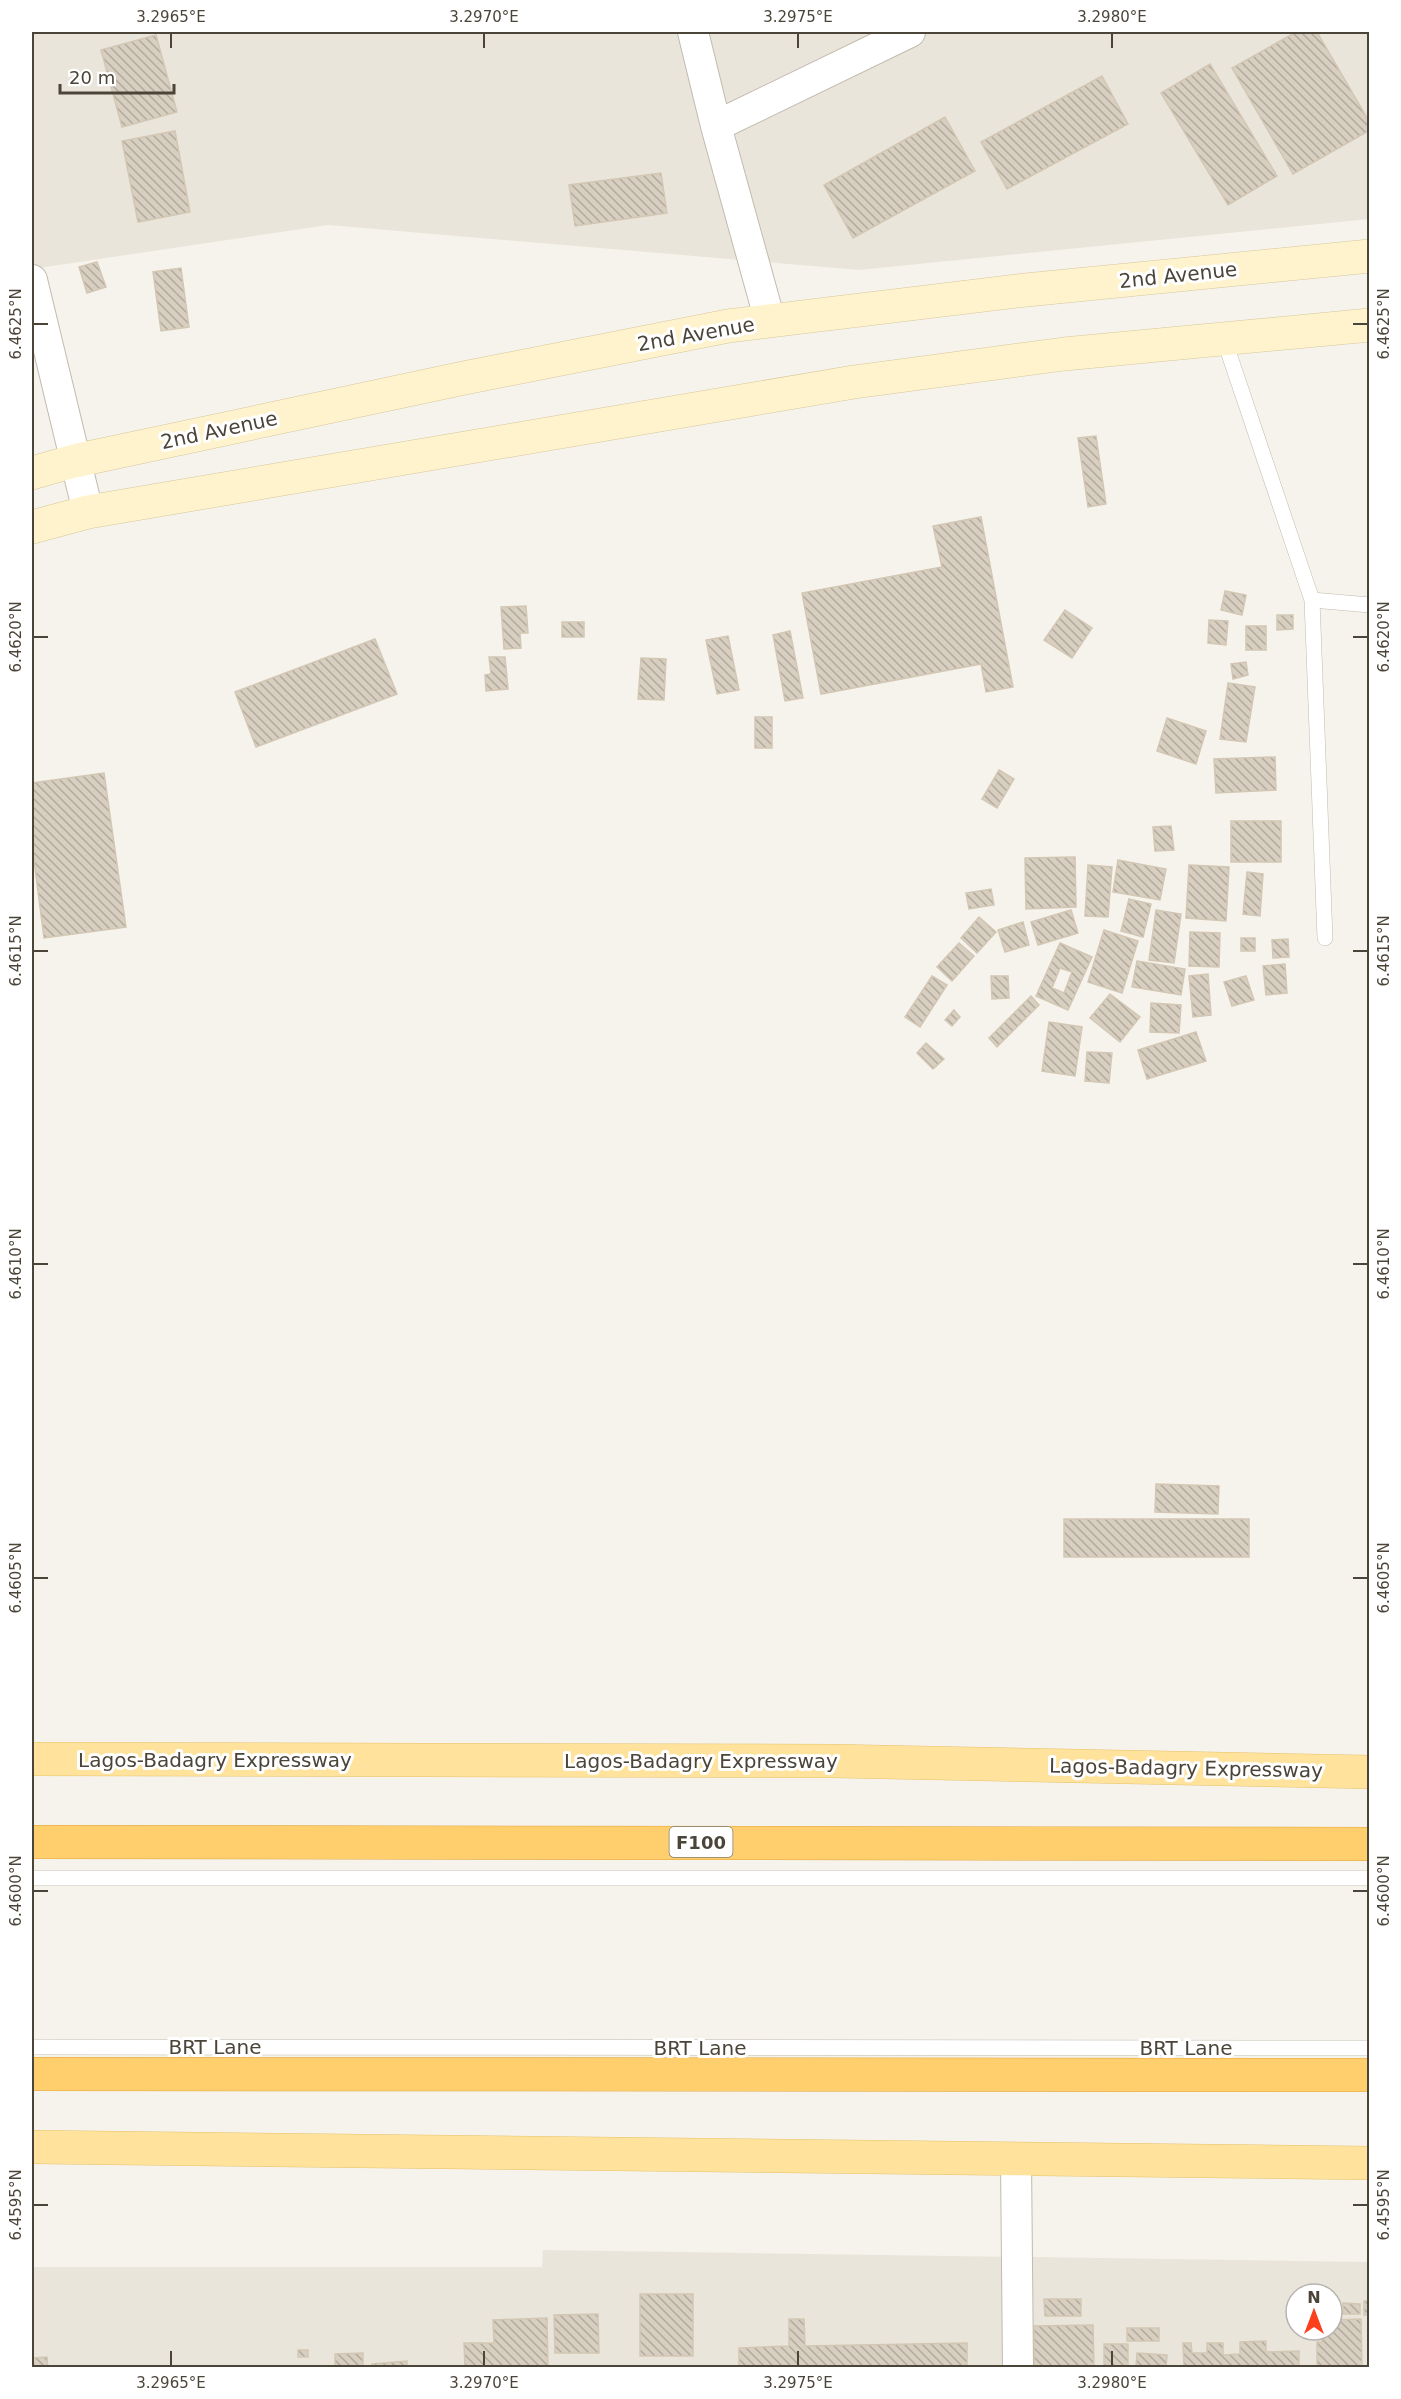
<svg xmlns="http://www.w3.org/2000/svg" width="1401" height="2399" viewBox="0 0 1401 2399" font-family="'DejaVu Sans',sans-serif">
  <defs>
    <pattern id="building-back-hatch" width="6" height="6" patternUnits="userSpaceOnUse" patternTransform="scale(1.5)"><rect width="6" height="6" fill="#d8cfc1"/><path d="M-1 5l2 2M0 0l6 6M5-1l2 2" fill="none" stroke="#b1aa9e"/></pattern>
  </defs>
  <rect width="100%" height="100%" fill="#f6f3ec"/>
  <path fill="#eae5da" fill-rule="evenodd" d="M32 32H1369V219L859 270 328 225 32 269Z
    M543 2250 1369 2262V2367H32V2267H542ZM1296 2294H1332V2330H1296Z"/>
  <path fill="url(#building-back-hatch)" stroke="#d3c7b4" stroke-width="1.5" fill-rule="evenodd" d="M1296 32H1317L1370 123V130L1293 174 1232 68Z
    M156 35 177 112 122 127 101 50Z
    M1210 64 1277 176 1228 205 1161 93Z
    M1102 76 1128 124 1007 189 981 142Z
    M945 117 975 171 853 238 824 185Z
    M175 131 190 212 138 222 122 141Z
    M661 173 667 213 575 226 569 185Z
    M97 262 106 287 87 293 79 267Z
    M181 268 189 327 161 331 153 272Z
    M1096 436 1106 504 1088 507 1078 438Z
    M981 517 1013 687 986 692 981 664 821 694 802 593 942 567 933 526Z
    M1225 591 1246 595 1242 615 1221 610Z
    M526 606 528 633H520L521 648 504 649 501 607Z
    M1065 610 1092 628 1072 658 1044 640Z
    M1277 615H1293V629L1277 630Z
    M1209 620 1228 621 1226 645 1208 643Z
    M562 622H584V637H562Z
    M1246 626H1266V650H1246Z
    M790 631 803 698 785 701 773 635Z
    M728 636 739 690 717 694 706 640Z
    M375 639 397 694 256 747 235 692Z
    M489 657H505L508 689 486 691 485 675 491 674Z
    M641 658 666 659 664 700 638 699Z
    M1246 662 1248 675 1233 679 1231 664Z
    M1228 683 1255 687 1246 742 1220 739Z
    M755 717H772V748H755Z
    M1167 718 1206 731 1196 764 1157 751Z
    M1275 757 1276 790 1216 793 1214 759Z
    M999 770 1014 779 997 808 982 799Z
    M104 773 126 927 44 938 32 845V783Z
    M1231 821H1281V862H1231Z
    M1171 826 1174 850 1155 851 1153 827Z
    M1075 857 1076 907 1026 909 1025 858Z
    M1118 860 1166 869 1160 900 1113 892Z
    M1088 865 1112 867 1108 917 1085 916Z
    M1189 865 1229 867 1226 921 1186 918Z
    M1247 872 1263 874 1260 916 1243 914Z
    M991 889 994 905 969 909 966 893Z
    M1129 899 1151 904 1143 937 1121 931Z
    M1071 910 1078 933 1038 945 1031 922Z
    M1156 910 1181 914 1174 963 1149 960Z
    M979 917 996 932 977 953 961 938Z
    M1023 922 1029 945 1005 952 998 930Z
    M1104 930 1138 941 1122 993 1088 982Z
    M1190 932 1220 933 1219 967 1189 966Z
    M1241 938H1255V951H1241Z
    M1288 939 1289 957 1273 958 1272 940Z
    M959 943 974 956 952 981 937 967Z
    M1060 943 1092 957 1068 1010 1036 996ZM1060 968 1072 972 1064 993 1052 988Z
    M1137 961 1185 969 1181 995 1132 987Z
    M1285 964 1287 993 1266 995 1263 966Z
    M1208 974 1211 1015 1193 1017 1189 976Z
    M932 976 947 985 920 1027 905 1017Z
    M991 976H1008L1009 998 992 999Z
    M1246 976 1254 1000 1232 1006 1224 982Z
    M1110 994 1140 1017 1120 1042 1090 1018Z
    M1031 996 1039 1005 997 1047 989 1038Z
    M1151 1003 1181 1005 1179 1033 1150 1032Z
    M954 1010 960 1017 952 1026 945 1020Z
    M1049 1022 1082 1027 1075 1076 1042 1071Z
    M1196 1032 1206 1061 1147 1079 1138 1050Z
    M926 1043 944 1059 933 1069 917 1053Z
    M1087 1052 1112 1053 1109 1083 1085 1081Z
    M1156 1484 1219 1486 1218 1514 1155 1512Z
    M1064 1519H1249V1557H1064Z
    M640 2294H693V2356H640Z
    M1044 2299H1081V2316H1045Z
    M1364 2301H1370V2315H1364Z
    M1343 2303 1360 2304V2314H1343Z
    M598 2314 599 2353H555L554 2315Z
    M547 2318 548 2368H465L464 2343H494L493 2320Z
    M789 2319H804L805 2346 967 2343V2368H739V2348L789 2346Z
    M1361 2319 1362 2368H1317V2342H1322V2330H1332V2320Z
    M1093 2325 1094 2368H1034V2326Z
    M1127 2328H1159V2341H1127Z
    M1266 2341V2352L1299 2351V2368L1184 2366 1183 2343H1191L1192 2353H1207V2343H1223V2355L1240 2354V2342Z
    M1104 2344H1128V2368H1104Z
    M298 2350H308V2357H298Z
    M363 2353V2368H335V2354Z
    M1137 2353 1167 2355 1166 2368H1136Z
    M47 2357 48 2368H32V2358Z
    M407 2361V2368H372V2364Z
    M200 2366H224V2368H200Z"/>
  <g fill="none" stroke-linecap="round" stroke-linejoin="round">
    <defs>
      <path id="lane" d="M1224 339 1312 600 1325 938
        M1312 600 1370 605
        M32 1878H1370
        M32 2047 1370 2048"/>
      <path id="street" d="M693 32 716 126 770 321
        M716 126 910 32
        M32 280 88 512
        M1016 2160 1018 2368"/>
      <path id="secondary" d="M32 473 74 461 464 378 728 326 1026 290 1370 256
        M32 527 88 512 854 382 1064 354 1370 325"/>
      <path id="primary" d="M32 1759 833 1761 1370 1772
        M32 2147 1370 2163"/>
      <path id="highway" d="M32 1842 1370 1844
        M32 2074 1370 2075"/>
    </defs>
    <use href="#lane" stroke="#c2bbae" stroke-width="16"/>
    <use href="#street" stroke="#c2bbae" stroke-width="32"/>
    <use href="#secondary" stroke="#d6c79b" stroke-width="34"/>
    <use href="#primary" stroke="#e6c16a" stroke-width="34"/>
    <use href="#highway" stroke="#e0a43c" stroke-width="34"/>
    <use href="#lane" stroke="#fff" stroke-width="15"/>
    <use href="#street" stroke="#fff" stroke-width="30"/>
    <use href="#secondary" stroke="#fff3cd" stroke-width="33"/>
    <use href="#primary" stroke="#ffe39c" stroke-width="33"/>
    <use href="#highway" stroke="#ffcf6e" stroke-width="33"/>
  </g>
  <path fill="none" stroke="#4b4439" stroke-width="2" d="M171 33V48M484 33V48M798 33V48M1112 33V48M33 324H48M1353 324H1368M33 637H48M1353 637H1368M33 951H48M1353 951H1368M33 1264H48M1353 1264H1368M33 1578H48M1353 1578H1368M33 1891H48M1353 1891H1368M33 2205H48M1353 2205H1368M171 2351V2366M484 2351V2366M798 2351V2366M1112 2351V2366"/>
  <g text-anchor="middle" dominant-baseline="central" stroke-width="6" stroke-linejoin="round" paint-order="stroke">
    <rect fill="#fff" stroke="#817c74" stroke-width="1.5" x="669.5" y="1827" width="63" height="30" rx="4.5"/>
    <g font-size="18" font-weight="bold" fill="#4b4439">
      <text x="701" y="1842">F100</text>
    </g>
    <g font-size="20" fill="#4b4439" stroke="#fff">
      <text transform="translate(1178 275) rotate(-6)">2nd Avenue</text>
      <text transform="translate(696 334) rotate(-10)">2nd Avenue</text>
      <text transform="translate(219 430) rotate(-12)">2nd Avenue</text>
      <text x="215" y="1760">Lagos-Badagry Expressway</text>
      <text x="701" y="1761">Lagos-Badagry Expressway</text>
      <text transform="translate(1186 1768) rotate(1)">Lagos-Badagry Expressway</text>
      <text x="215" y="2047">BRT Lane</text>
      <text x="700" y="2048">BRT Lane</text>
      <text x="1186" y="2048">BRT Lane</text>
    </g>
  </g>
  <rect width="1401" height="2399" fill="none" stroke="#ffffff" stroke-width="66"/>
  <g transform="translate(1314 2312)"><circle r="28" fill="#ffffff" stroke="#b7b4b0" stroke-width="1.5"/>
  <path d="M0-4.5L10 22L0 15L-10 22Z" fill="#fc3f1d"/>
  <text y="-9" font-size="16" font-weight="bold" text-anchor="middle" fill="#4b4439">N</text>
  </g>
  <path d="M60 84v9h114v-9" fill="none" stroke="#4b4439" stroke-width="3"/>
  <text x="69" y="84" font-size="18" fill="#4b4439" stroke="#ffffff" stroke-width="4.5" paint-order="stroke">20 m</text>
  <rect x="33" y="33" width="1335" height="2333" fill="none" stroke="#4b4439" stroke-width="2"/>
  <g font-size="15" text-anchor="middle" fill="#4b4439">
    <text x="171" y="22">3.2965°E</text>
    <text x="484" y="22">3.2970°E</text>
    <text x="798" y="22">3.2975°E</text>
    <text x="1112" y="22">3.2980°E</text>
    <text transform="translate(16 324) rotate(-90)" y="5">6.4625°N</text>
    <text transform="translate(1384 324) rotate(-90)" y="5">6.4625°N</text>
    <text transform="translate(16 637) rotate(-90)" y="5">6.4620°N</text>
    <text transform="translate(1384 637) rotate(-90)" y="5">6.4620°N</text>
    <text transform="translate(16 951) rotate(-90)" y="5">6.4615°N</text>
    <text transform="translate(1384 951) rotate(-90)" y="5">6.4615°N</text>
    <text transform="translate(16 1264) rotate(-90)" y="5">6.4610°N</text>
    <text transform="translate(1384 1264) rotate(-90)" y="5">6.4610°N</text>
    <text transform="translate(16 1578) rotate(-90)" y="5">6.4605°N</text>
    <text transform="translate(1384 1578) rotate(-90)" y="5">6.4605°N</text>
    <text transform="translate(16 1891) rotate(-90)" y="5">6.4600°N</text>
    <text transform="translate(1384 1891) rotate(-90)" y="5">6.4600°N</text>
    <text transform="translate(16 2205) rotate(-90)" y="5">6.4595°N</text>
    <text transform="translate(1384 2205) rotate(-90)" y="5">6.4595°N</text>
    <text x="171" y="2388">3.2965°E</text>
    <text x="484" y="2388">3.2970°E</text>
    <text x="798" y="2388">3.2975°E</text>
    <text x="1112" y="2388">3.2980°E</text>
  </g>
</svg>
